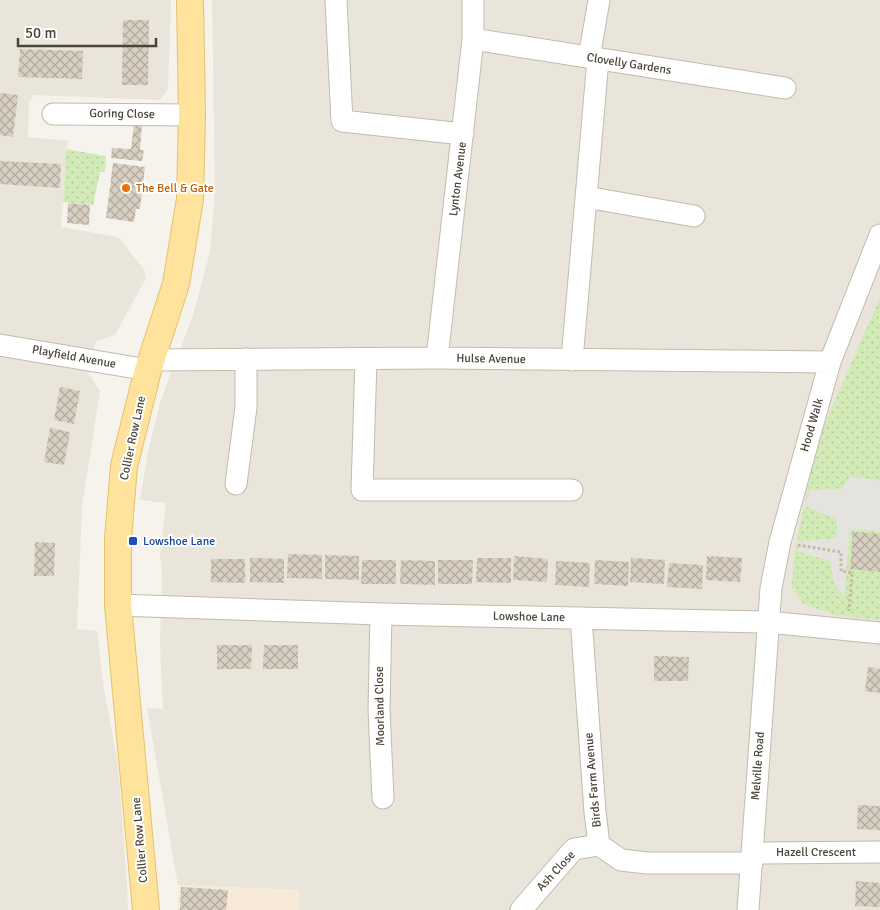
<svg xmlns="http://www.w3.org/2000/svg" width="880" height="910" viewBox="0 0 880 910" font-family="Signika,sans-serif">
  <defs>
    <pattern id="grass-dots" width="8" height="8" patternUnits="userSpaceOnUse" patternTransform="scale(1.25)"><rect width="8" height="8" fill="#d2eab5"/><path d="M2 2h.1M6 6h.1" fill="none" stroke="#b6ca9c" stroke-width="1.8" stroke-linecap="round"/></pattern>
    <pattern id="building-cross-hatch" width="8" height="8" patternUnits="userSpaceOnUse" patternTransform="scale(1.25)"><rect width="8" height="8" fill="#d8cfc1"/><path d="M0 0l8 8M0 8l8-8" fill="none" stroke="#b1aa9e"/></pattern>
  </defs>
  <rect width="100%" height="100%" fill="#f6f3ec"/>
  <path fill="#eae5da" d="M0 0H171L168 89 160 100 34 95 29 102 28 137 69 141 66 149 61 227 118 237 143 268 146 278 115 335 96 341 88 373 100 391 82 507 77 629 97 631 104 689 118 765 127 883 128 910H0Z
    M212 0H880V910H298L299 890 178 885 147 708 163 709 160 646 162 570 160 556 166 503 140 500 148 452 161 400 193 315 210 252 215 191Z"/>
  <path fill="#f7ead8" d="M178 885 299 890V910H178Z"/>
  <path fill="url(#grass-dots)" d="M66 149 106 156 105 172H100L93 205 63 202Z
    M880 298V620L837 615 803 604 792 587 794 556 817 442Z"/>
  <path fill="#e5e3e0" d="M850 476 880 481V531L850 529 844 598 834 583 830 561 797 551 798 542 837 538V519L804 506 810 490 842 489Z"/>
  <path fill="url(#building-cross-hatch)" d="M123 20H149L148 85H122Z
    M20 49 83 51 82 79 18 77Z
    M0 93 18 95 13 137 0 135Z
    M134 123 142 124 140 150H144L142 161 111 158 112 148 131 149Z
    M0 161 61 164 60 188 0 184Z
    M113 163 145 167 140 209H136L134 222 106 218Z
    M68 203 90 205 89 225 67 223Z
    M60 387 80 391 74 424 54 420Z
    M50 428 70 432 64 465 44 462Z
    M853 532 880 534V572L850 569Z
    M35 542 55 543 54 576H34Z
    M288 554 322 555V579L287 578Z
    M325 555 359 556V580L325 579Z
    M514 556 548 559 547 582 513 580Z
    M707 556 742 558 740 582 706 580Z
    M250 558 284 559V583L250 582Z
    M477 558H511V583L476 582Z
    M631 558 665 560 664 584 630 582Z
    M211 559H245V583L211 582Z
    M362 560H396V584H361Z
    M401 560 435 561V585L400 584Z
    M438 560H473L472 584H438Z
    M595 560 629 562 628 586 594 584Z
    M556 561 590 563 589 587 555 585Z
    M669 563 703 565 702 589 667 587Z
    M217 645H252L251 669H217Z
    M264 645H298V669H263Z
    M654 656 689 657 688 681H654Z
    M868 667 880 669V693L865 691Z
    M858 805 880 806V830L857 829Z
    M856 881 880 883V907L855 906Z
    M181 887 228 890 226 910H180Z"/>
  <g fill="none" stroke-linecap="round" stroke-linejoin="round">
    <defs>
      <path id="minor" d="M336 0 342 121 463 134
        M473 39 785 88
        M589 58 599 0
        M53 114 192 115
        M586 197 694 216
        M0 345 148 370
        M437 358 473 39V0
        M366 359 362 490H572
        M152 360 437 358 830 362
        M572 360 598 59
        M236 484 246 407V359
        M118 605 381 614 768 622 880 633
        M381 614 379 710 383 798
        M581 618 595 812 599 845 621 860 647 863H752
        M753 853 880 852
        M521 910 574 849 599 845
        M748 910 771 588 780 542 830 362 880 235"/>
      <path id="major" d="M146 910 118 605V539L124 466 148 370 176 284 190 199 192 115 190 0"/>
    </defs>
    <use href="#minor" stroke="#c2bbae" stroke-width="23"/>
    <use href="#major" stroke="#e6c16a" stroke-width="28"/>
    <path stroke="#c4b79f" stroke-width="3" stroke-dasharray="2.5 2.5" stroke-linecap="butt" d="M798 545 841 552V571L852 573 849 611"/>
    <use href="#minor" stroke="#fff" stroke-width="21"/>
    <use href="#major" stroke="#ffe39c" stroke-width="26"/>
  </g>
  <circle fill="#e8710a" stroke="#fff" stroke-width="2" cx="126" cy="188" r="5"/>
  <rect fill="#1a4fb4" stroke="#fff" stroke-width="2" x="128" y="536" width="10" height="10" rx="2.5"/>
  <g text-anchor="middle" dominant-baseline="central" stroke-width="4" stroke-linejoin="round" paint-order="stroke">
    <g font-size="12" fill="#4b4439" stroke="#fff">
      <text transform="translate(629 64) rotate(9)">Clovelly Gardens</text>
      <text transform="translate(122 114) rotate(1)">Goring Close</text>
      <text transform="translate(458 179) rotate(-83)">Lynton Avenue</text>
      <text transform="translate(74 357) rotate(10)">Playfield Avenue</text>
      <text transform="translate(491 359) rotate(1)">Hulse Avenue</text>
      <text transform="translate(812 425) rotate(-74)">Hood Walk</text>
      <text transform="translate(133 438) rotate(-78)">Collier Row Lane</text>
      <text transform="translate(529 617) rotate(1)">Lowshoe Lane</text>
      <text transform="translate(380 706) rotate(-91)">Moorland Close</text>
      <text transform="translate(758 766) rotate(-86)">Melville Road</text>
      <text transform="translate(593 780) rotate(-95)">Birds Farm Avenue</text>
      <text transform="translate(140 840) rotate(-95)">Collier Row Lane</text>
      <text x="816" y="852">Hazell Crescent</text>
      <text transform="translate(556 871) rotate(-47)">Ash Close</text>
    </g>
    <g font-size="12" fill="#c56008" stroke="#fff" text-anchor="start">
      <text x="136" y="188">The Bell &amp; Gate</text>
    </g>
    <g font-size="12" fill="#164399" stroke="#fff" text-anchor="start">
      <text x="143" y="541">Lowshoe Lane</text>
    </g>
  </g>
  <path d="M18 38v8h138v-8" fill="none" stroke="#4b4439" stroke-width="2.5"/>
  <text x="25" y="38" font-size="15" fill="#4b4439" stroke="#ffffff" stroke-width="4" paint-order="stroke">50 m</text>
</svg>
